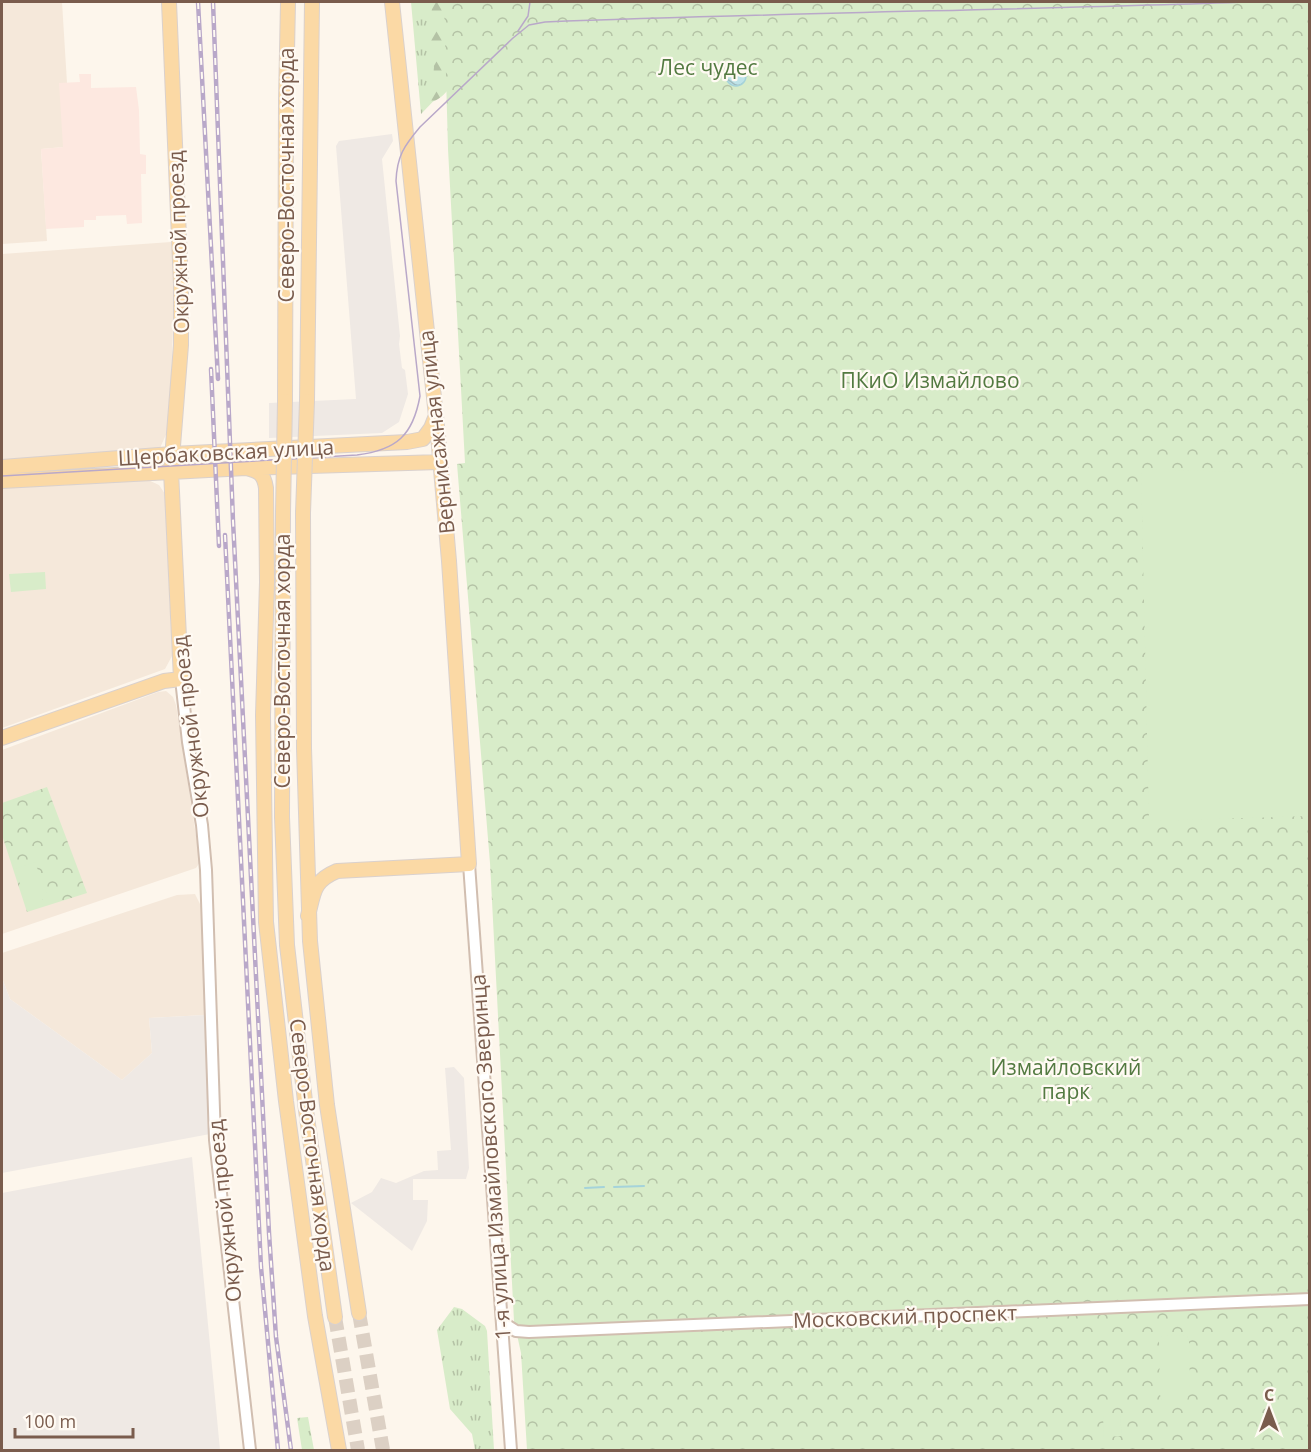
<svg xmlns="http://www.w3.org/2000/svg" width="1311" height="1452" viewBox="0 0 1311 1452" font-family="'Open Sans',sans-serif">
  <defs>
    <pattern id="grass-tufts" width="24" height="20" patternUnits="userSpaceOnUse" patternTransform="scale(1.5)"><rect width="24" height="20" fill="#d8ecc9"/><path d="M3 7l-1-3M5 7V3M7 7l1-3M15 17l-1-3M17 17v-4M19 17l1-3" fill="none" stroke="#b4c2a5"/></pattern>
    <pattern id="forest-firs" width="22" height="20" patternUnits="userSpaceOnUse" patternTransform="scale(1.5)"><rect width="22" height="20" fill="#d8ecc9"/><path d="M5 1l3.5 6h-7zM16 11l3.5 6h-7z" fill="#b4c2a5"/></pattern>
    <pattern id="park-crowns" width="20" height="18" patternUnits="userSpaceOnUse" patternTransform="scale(1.5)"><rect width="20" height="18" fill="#d8ecc9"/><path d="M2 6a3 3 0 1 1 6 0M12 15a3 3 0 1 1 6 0" fill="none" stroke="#b4c2a5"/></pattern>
    <pattern id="water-waves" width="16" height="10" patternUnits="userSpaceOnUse" patternTransform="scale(1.5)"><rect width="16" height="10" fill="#bfe3e8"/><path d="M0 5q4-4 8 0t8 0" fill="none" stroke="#a0bbbe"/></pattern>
  </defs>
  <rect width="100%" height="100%" fill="#fdf6ec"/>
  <path fill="#f5e8da" d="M2 2H62L67 83 60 84 64 147 41 149 47 241 2 244Z
    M171 242 176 248 171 382 168 430 160 448 156 450 2 463V254Z
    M148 480 159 485 165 494 172 656 165 669 2 728V486L47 483 55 486Z
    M166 691 173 697 176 705 200 862 196 868 2 934V750L158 692Z
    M195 894 201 906 205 1015 149 1018 152 1053 122 1080 10 999 2 978V953L177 895Z"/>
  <path fill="#fde8e0" d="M79 74H91V88L136 87 139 110 140 154 146 155V174H141L142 223 127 224 126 215 96 216V220H84V227L46 229 41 149 63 147 59 83 80 82Z"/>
  <path fill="#efe9e4" d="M392 134 393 141 382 159 400 336 399 344 402 368 405 370 408 394 399 422 382 433 269 438V403L356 399 336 146 339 141Z
    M2 978 10 999 122 1080 152 1053 149 1018 205 1015 210 1134 2 1173Z
    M454 1067 464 1078 469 1168 466 1179H413V1200H428L427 1221 412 1251 351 1203 372 1192 381 1178 396 1183 424 1171 438 1170 437 1151 451 1150 445 1068Z
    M192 1157 220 1450H2V1193Z"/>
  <path fill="url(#grass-tufts)" d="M411 2H444L447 87 421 114Z
    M454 1307 462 1309 485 1326 487 1331 494 1450H475L472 1434 450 1409 437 1330Z
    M308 1417 314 1450H302L297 1418Z"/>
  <path fill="url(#forest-firs)" d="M431 2H489C479 26 459 96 431 102L434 67 427 39 432 17Z"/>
  <path fill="url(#park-crowns)" d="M444 2H1309V1450H527L521 1353 514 1321 490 863 457 464 465 463 448 149Z
    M47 787 87 893 27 912 2 835V803Z"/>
  <path fill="#d8ecc9" d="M1141 469 1309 474V816L1149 821Z
    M45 572 46 589 11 592 9 574Z
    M35 862 48 898 27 905 15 869Z
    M1164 1335 1187 1336 1189 1341 1190 1389 1187 1400 1165 1401 1162 1400 1160 1395 1159 1341 1162 1336Z
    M1120 1416 1122 1436 1104 1437 1103 1417Z"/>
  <path fill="url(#water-waves)" stroke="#a5d3da" stroke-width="1.5" d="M726 76a10 10 0 1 1 20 0a10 10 0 1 1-20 0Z"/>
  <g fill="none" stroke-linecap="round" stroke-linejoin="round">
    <path stroke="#a5d3da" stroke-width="2" d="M614 1187 644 1186
      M585 1188 604 1187"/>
    <path stroke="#dcd0c4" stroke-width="14" stroke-dasharray="14 7" stroke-linecap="butt" d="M359 1313 383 1450
      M335 1317 358 1450"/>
    <defs>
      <path id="minor" d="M181 679 188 742 202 825 206 870 215 1140 250 1450
        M469 864 511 1450
        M502 1322 516 1331 529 1332 1310 1299"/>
      <path id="major" d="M285 401 286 101 288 2
        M307 401 312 2
        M2 467 172 454 407 442 423 439 431 428 435 418
        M246 468C259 471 264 474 266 488L267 582 263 715 266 922 286 1101 315 1316 339 1450
        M2 481 246 468 440 462
        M283 513 282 817 287 945 306 1110 335 1317
        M303 513 304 748 310 941 327 1105 359 1313
        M2 738 164 681 181 679 171 471 181 345V285L169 2
        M308 916C314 892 313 881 337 871L469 864 449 561 438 435 392 2"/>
    </defs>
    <use href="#minor" stroke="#d1beb0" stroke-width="14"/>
    <use href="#major" stroke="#dad1cd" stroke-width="16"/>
    <use href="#minor" stroke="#fff" stroke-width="10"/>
    <use href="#major" stroke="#fbd9a5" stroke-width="14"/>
    <path stroke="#b9a8c9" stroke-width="1.5" d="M518 31 528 16 530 2
      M2 476 357 455C397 450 413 435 420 396L396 181C397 156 404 146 420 127L513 38 529 25 545 22C780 13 1015 10 1250 2"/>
    <defs>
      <path id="rail" d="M198 2 218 379
        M213 2 233 521 269 1233 276 1337 291 1450
        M211 369 219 546
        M225 535 261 1267 278 1450"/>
    </defs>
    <use href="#rail" stroke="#b9a8c9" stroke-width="4.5"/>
    <use href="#rail" stroke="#fffaf3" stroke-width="2" stroke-dasharray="7" stroke-linecap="butt"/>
    <defs>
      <path id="major-bridge" d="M283 513 285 401
        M303 513 307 401"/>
    </defs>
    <use href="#major-bridge" stroke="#dad1cd" stroke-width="16" stroke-linecap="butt"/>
    <use href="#major-bridge" stroke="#fbd9a5" stroke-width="14"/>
  </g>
  <g text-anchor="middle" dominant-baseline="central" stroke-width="4.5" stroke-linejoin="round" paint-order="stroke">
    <g font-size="21" fill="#537a41" stroke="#fffaf3">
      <text x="708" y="67">Лес чудес</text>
      <text x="930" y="380">ПКиО Измайлово</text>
      <text x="1066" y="1067">Измайловский<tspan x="1066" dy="24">парк</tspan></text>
    </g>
    <g font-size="21" fill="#7a5c4d" stroke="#fffaf3">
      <text transform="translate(286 175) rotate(-90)">Северо-Восточная хорда</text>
      <text transform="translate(178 242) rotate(-92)">Окружной проезд</text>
      <text transform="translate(436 432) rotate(-96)">Вернисажная улица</text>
      <text transform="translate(226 452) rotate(-3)">Щербаковская улица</text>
      <text transform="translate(282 661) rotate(-90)">Северо-Восточная хорда</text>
      <text transform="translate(190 727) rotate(-97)">Окружной проезд</text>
      <text transform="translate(313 1145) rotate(83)">Северо-Восточная хорда</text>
      <text transform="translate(490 1157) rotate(-94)">1-я улица Измайловского Зверинца</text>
      <text transform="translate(224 1211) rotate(-96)">Окружной проезд</text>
      <text transform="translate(905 1316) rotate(-2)">Московский проспект</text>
    </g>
  </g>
  <rect width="1311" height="1452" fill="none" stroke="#7a5c4d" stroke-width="6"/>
  <g transform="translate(1269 1410)" stroke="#fffaf3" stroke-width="4.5" paint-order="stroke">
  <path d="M0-4.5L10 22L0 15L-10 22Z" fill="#7a5c4d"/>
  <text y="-9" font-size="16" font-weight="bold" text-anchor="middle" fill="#7a5c4d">С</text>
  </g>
  <path d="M15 1428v9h118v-9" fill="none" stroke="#7a5c4d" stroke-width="3"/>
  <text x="24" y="1428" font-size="18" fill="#7a5c4d" stroke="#fffaf3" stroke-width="4.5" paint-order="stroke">100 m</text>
</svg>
